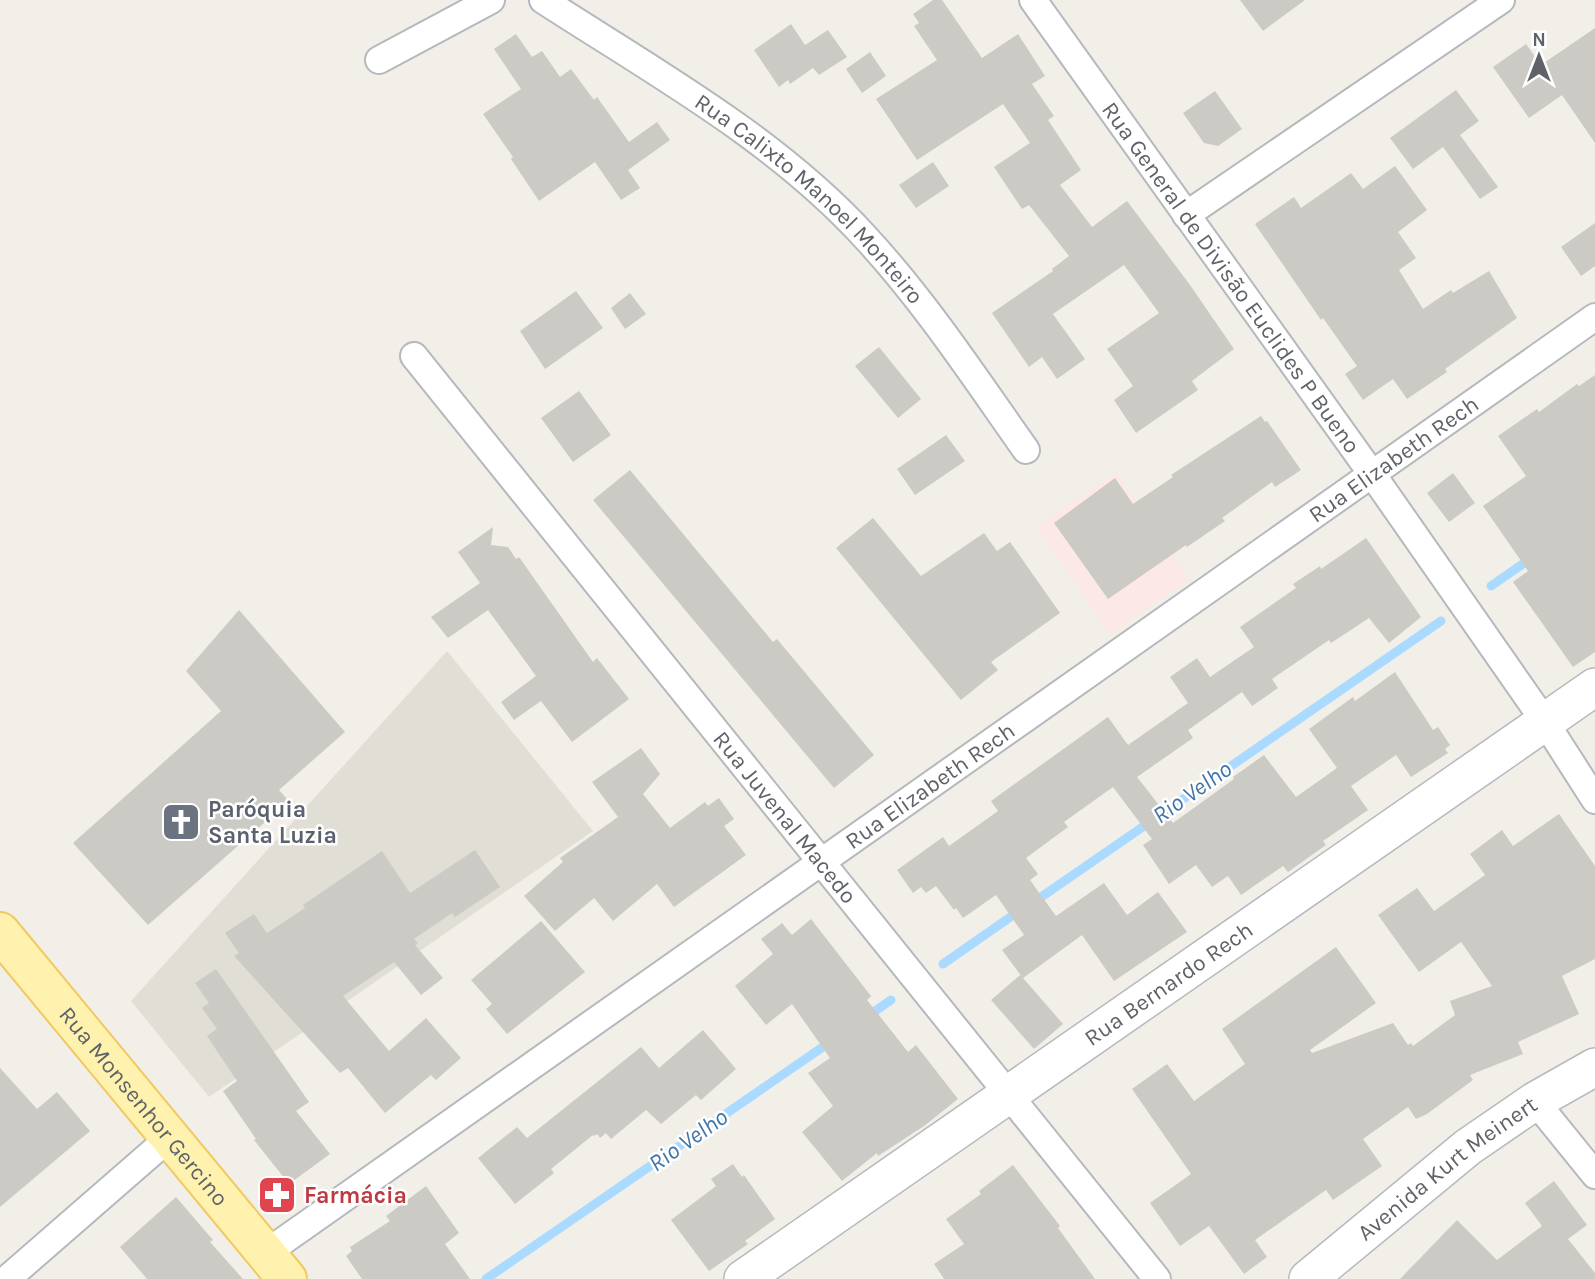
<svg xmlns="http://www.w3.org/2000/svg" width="1595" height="1279" viewBox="0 0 1595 1279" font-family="Karla,sans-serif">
  <rect width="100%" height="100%" fill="#f1efe8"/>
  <path fill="#e1ded6" d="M447 651 593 831 209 1097 131 1001Z"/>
  <path fill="#fce8e6" d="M1116 472 1190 579 1110 634 1036 526Z"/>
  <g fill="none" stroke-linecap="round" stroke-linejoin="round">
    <path stroke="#aadaff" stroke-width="9" d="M1491 586 1533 557
      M1034 902 1441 621
      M943 964 1019 911
      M868 1016 891 1000
      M486 1279 830 1042"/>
  </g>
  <path fill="#cccac5" d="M933 0H942L982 58 1018 34 1045 76 1032 84 1054 116 1048 120 1081 170 1060 185 1092 227 1127 201 1190 285 1234 349 1192 381 1198 390 1136 433 1114 400 1133 386 1107 349 1159 313 1124 265 1053 314 1085 359 1057 379 1042 357 1029 367 992 313 1053 271 1052 269 1069 256 1029 205 1022 209 994 167 1030 143 1003 104 917 160 876 99 937 60 914 26 919 23 913 14Z
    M1240 0H1305L1263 31Z
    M791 24 805 45 828 30 847 57 819 75 813 68 790 84 788 80 779 87 754 50Z
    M1595 28V143L1562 95 1529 118 1493 67 1526 44 1541 65Z
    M516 34 532 57 542 51 560 77 571 69 594 100 597 97 629 142 657 122 670 140 628 170 640 188 621 200 595 162 539 201 511 159 513 157 483 114 521 89 494 49Z
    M870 52 886 76 862 93 846 69Z
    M1456 90 1479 121 1460 135 1498 187 1480 199 1443 147 1413 169 1390 138Z
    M1215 91 1242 129 1218 146 1204 143 1183 113Z
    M933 162 949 186 916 208 899 185Z
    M1395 166 1427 210 1398 232 1416 258 1399 270 1423 309 1451 290 1453 293 1489 271 1517 318 1445 369 1447 372 1407 399 1393 379 1363 400 1345 374 1357 366 1323 318 1321 320 1255 224 1294 197 1301 208 1351 173 1363 189Z
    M1595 223V266L1581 276 1561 247Z
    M576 291 603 328 545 369 520 331Z
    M630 293 646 314 625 329 611 308Z
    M879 347 921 399 898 418 855 366Z
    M1595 375V652L1573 667 1513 582 1528 571 1483 506 1526 476 1498 436 1537 409 1539 412 1577 384 1579 386Z
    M579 391 611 435 573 462 541 418Z
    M1261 416 1265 422 1267 421 1301 470 1275 487 1272 482 1222 518 1225 521 1187 547 1186 545 1108 599 1054 523 1115 478 1133 504 1173 477 1171 475Z
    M946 435 965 461 915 495 897 469Z
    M630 470 773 642 777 639 874 755 834 788 593 500Z
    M1453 473 1475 503 1449 522 1427 493Z
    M873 518 921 576 984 533 997 551 1010 542 1060 613 991 662 998 670 961 700 836 548Z
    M493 527 491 545 508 547 516 559 519 557 593 662 597 658 629 699 572 742 541 701 514 720 501 702 536 676 488 610 448 638 431 617 480 583 458 552Z
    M1366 538 1421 617 1389 643 1369 618 1331 643 1329 640 1272 679 1278 688 1252 706 1242 692 1188 730 1193 738 1137 777 1173 823 1234 779 1233 777 1264 755 1296 797 1337 768 1309 729 1353 697 1355 701 1395 672 1433 730 1438 727 1450 745 1445 749 1448 753 1411 777 1396 755 1351 786 1368 810 1323 841 1326 845 1288 872 1283 866 1241 895 1228 876 1212 887 1196 865 1169 884 1143 845 1152 839 1113 787 1064 822 1068 827 1026 858 1038 874 1030 880 1056 916 1104 883 1127 915 1158 892 1187 932 1114 981 1082 935 1023 978 1063 1024 1034 1049 991 1000 1020 975 1022 977 1002 950 1024 935 996 895 963 918 956 908 954 910 936 886 926 893 921 887 913 893 897 870 943 837 949 846 998 811 991 801 1108 717 1128 745 1188 703 1170 677 1197 658 1210 677 1254 647 1240 627 1296 588 1293 584 1320 566 1321 569Z
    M239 610 345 732 279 790 289 801 148 925 73 843 221 711 186 671Z
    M641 748 660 774 643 794 670 828 705 802 708 806 719 798 734 819 724 826 746 855 674 907 657 884 613 921 594 898 555 931 524 896 563 862 560 858 618 817 592 782Z
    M1559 814 1595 866V959L1562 976 1579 1014 1518 1042 1523 1054 1470 1075 1473 1080 1427 1114 1416 1119 1408 1107 1363 1139 1382 1166 1333 1200 1326 1190 1255 1240 1267 1257 1244 1274 1209 1226 1180 1246 1150 1203 1191 1174 1132 1089 1167 1064 1194 1101 1245 1064 1222 1029 1336 947 1376 1003 1310 1050 1312 1053 1393 1023 1408 1045 1411 1043 1413 1046 1455 1015 1450 1001 1492 986 1461 942 1419 972 1378 915 1417 888 1434 911 1485 875 1470 854 1502 830 1513 846Z
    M475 850 500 887 455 917 452 913 414 939 418 943 415 945 443 978 421 995 394 962 343 996 389 1051 426 1018 461 1058 436 1080 431 1075 385 1113 348 1068 340 1073 234 956 239 953 225 933 254 914 267 933 305 908 303 905 382 851 410 893Z
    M811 919 871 996 867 1000 908 1052 916 1045 958 1099 924 1126 878 1156 877 1153 842 1181 802 1132 833 1106 808 1073 830 1058 792 1004 766 1025 735 986 773 954 761 939 782 923 792 935Z
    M541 921 585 972 507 1034 486 1009 492 1004 471 980Z
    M216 969 309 1102 296 1111 330 1154 289 1184 254 1140 256 1139 223 1091 237 1081 207 1036 217 1029 202 1008 209 1003 195 983Z
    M703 1030 736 1069 701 1100 696 1095 661 1124 646 1110 611 1139 606 1133 600 1138 597 1134 594 1136 593 1135 551 1169 554 1173 515 1204 478 1158 517 1127 527 1138 641 1047 659 1068Z
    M0 1068 37 1109 57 1092 90 1131 0 1207Z
    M733 1164 742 1177 744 1175 775 1219 745 1241 748 1244 709 1271 671 1220 716 1186 711 1179Z
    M1013 1165 1060 1226 1058 1228 1095 1279H944L934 1264 964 1244 946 1219 981 1194 979 1191Z
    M1554 1181 1587 1225 1568 1239 1595 1273V1279H1400L1457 1220 1497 1260 1542 1226 1525 1203Z
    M426 1186 459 1233 445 1244 470 1279H362L346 1256 352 1251 350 1247 390 1221 386 1216Z
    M176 1197 213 1240 210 1242 243 1279H147L120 1247Z"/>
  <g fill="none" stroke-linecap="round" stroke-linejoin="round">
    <defs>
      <g id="street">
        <path id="s1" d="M543 0C654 72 776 139 866 238 926 303 975 378 1026 450"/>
        <path id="s2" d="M1033 0 1372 474 1545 722 1595 800"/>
        <path d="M379 60 491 0"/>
        <path d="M1186 215 1501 0"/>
        <path id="s3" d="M414 356 1157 1279"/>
        <path d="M1535 1101 1595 1175"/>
        <path id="s4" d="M266 1253 1595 317"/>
        <path d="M7 1279 170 1137"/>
      </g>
      <g id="secondary">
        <path id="s5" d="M743 1279 1595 687"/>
        <path id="s6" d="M1308 1279 1468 1147 1535 1101 1595 1067"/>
      </g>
      <g id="primary">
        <path id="s7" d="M0 932 287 1279"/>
      </g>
    </defs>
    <use href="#street" stroke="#b5b8bc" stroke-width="30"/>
    <use href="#secondary" stroke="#b6babf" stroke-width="40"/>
    <use href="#primary" stroke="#f2c960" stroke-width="42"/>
    <use href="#street" stroke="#fff" stroke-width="26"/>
    <use href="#secondary" stroke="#fff" stroke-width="37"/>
    <use href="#primary" stroke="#fff2af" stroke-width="38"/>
  </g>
  <defs>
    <symbol id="church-square" viewBox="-11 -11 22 22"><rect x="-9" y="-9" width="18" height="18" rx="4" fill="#6b7280" stroke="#fff"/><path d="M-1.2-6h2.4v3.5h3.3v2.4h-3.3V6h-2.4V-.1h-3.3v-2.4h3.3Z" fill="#fff"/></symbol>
    <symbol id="pharmacy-square" viewBox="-11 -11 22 22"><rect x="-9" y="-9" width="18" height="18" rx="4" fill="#e0444e" stroke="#fff"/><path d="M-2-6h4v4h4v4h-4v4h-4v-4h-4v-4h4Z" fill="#fff"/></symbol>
  </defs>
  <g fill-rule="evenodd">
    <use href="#church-square" x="159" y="800" width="44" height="44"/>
    <use href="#pharmacy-square" x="255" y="1173" width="44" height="44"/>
  </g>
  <g text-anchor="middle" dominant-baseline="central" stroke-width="5" stroke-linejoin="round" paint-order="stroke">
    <g font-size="23" fill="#5f6368" stroke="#fff">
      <text stroke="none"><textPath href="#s1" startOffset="334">Rua Calixto Manoel Monteiro</textPath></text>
      <text stroke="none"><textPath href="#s2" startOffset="341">Rua General de Divisão Euclides P Bueno</textPath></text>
      <text stroke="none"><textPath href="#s4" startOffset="1379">Rua Elizabeth Rech</textPath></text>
      <text stroke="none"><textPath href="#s4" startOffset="812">Rua Elizabeth Rech</textPath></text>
      <text stroke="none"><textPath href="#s3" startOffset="592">Rua Juvenal Macedo</textPath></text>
      <text stroke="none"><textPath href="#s5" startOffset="518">Rua Bernardo Rech</textPath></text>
      <text stroke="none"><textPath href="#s7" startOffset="226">Rua Monsenhor Gercino</textPath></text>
      <text stroke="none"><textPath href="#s6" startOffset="178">Avenida Kurt Meinert</textPath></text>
    </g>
    <g font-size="23" font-weight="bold" fill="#5b616d" stroke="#fff" text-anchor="start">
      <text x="208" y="809">Paróquia<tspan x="208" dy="26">Santa Luzia</tspan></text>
    </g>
    <g font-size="23" font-weight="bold" fill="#be3a42" stroke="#fff" text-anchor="start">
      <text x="304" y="1195">Farmácia</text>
    </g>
    <g font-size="24" font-style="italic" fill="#4174aa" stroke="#fff">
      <text transform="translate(1192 792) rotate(-35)">Rio Velho</text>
      <text transform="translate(688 1140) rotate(-35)">Rio Velho</text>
    </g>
  </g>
  <g transform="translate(1539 56)" stroke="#ffffff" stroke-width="5" paint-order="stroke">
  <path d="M0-5L12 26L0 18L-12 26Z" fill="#5f6368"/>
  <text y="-10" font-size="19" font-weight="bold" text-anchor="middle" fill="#5f6368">N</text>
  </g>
</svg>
